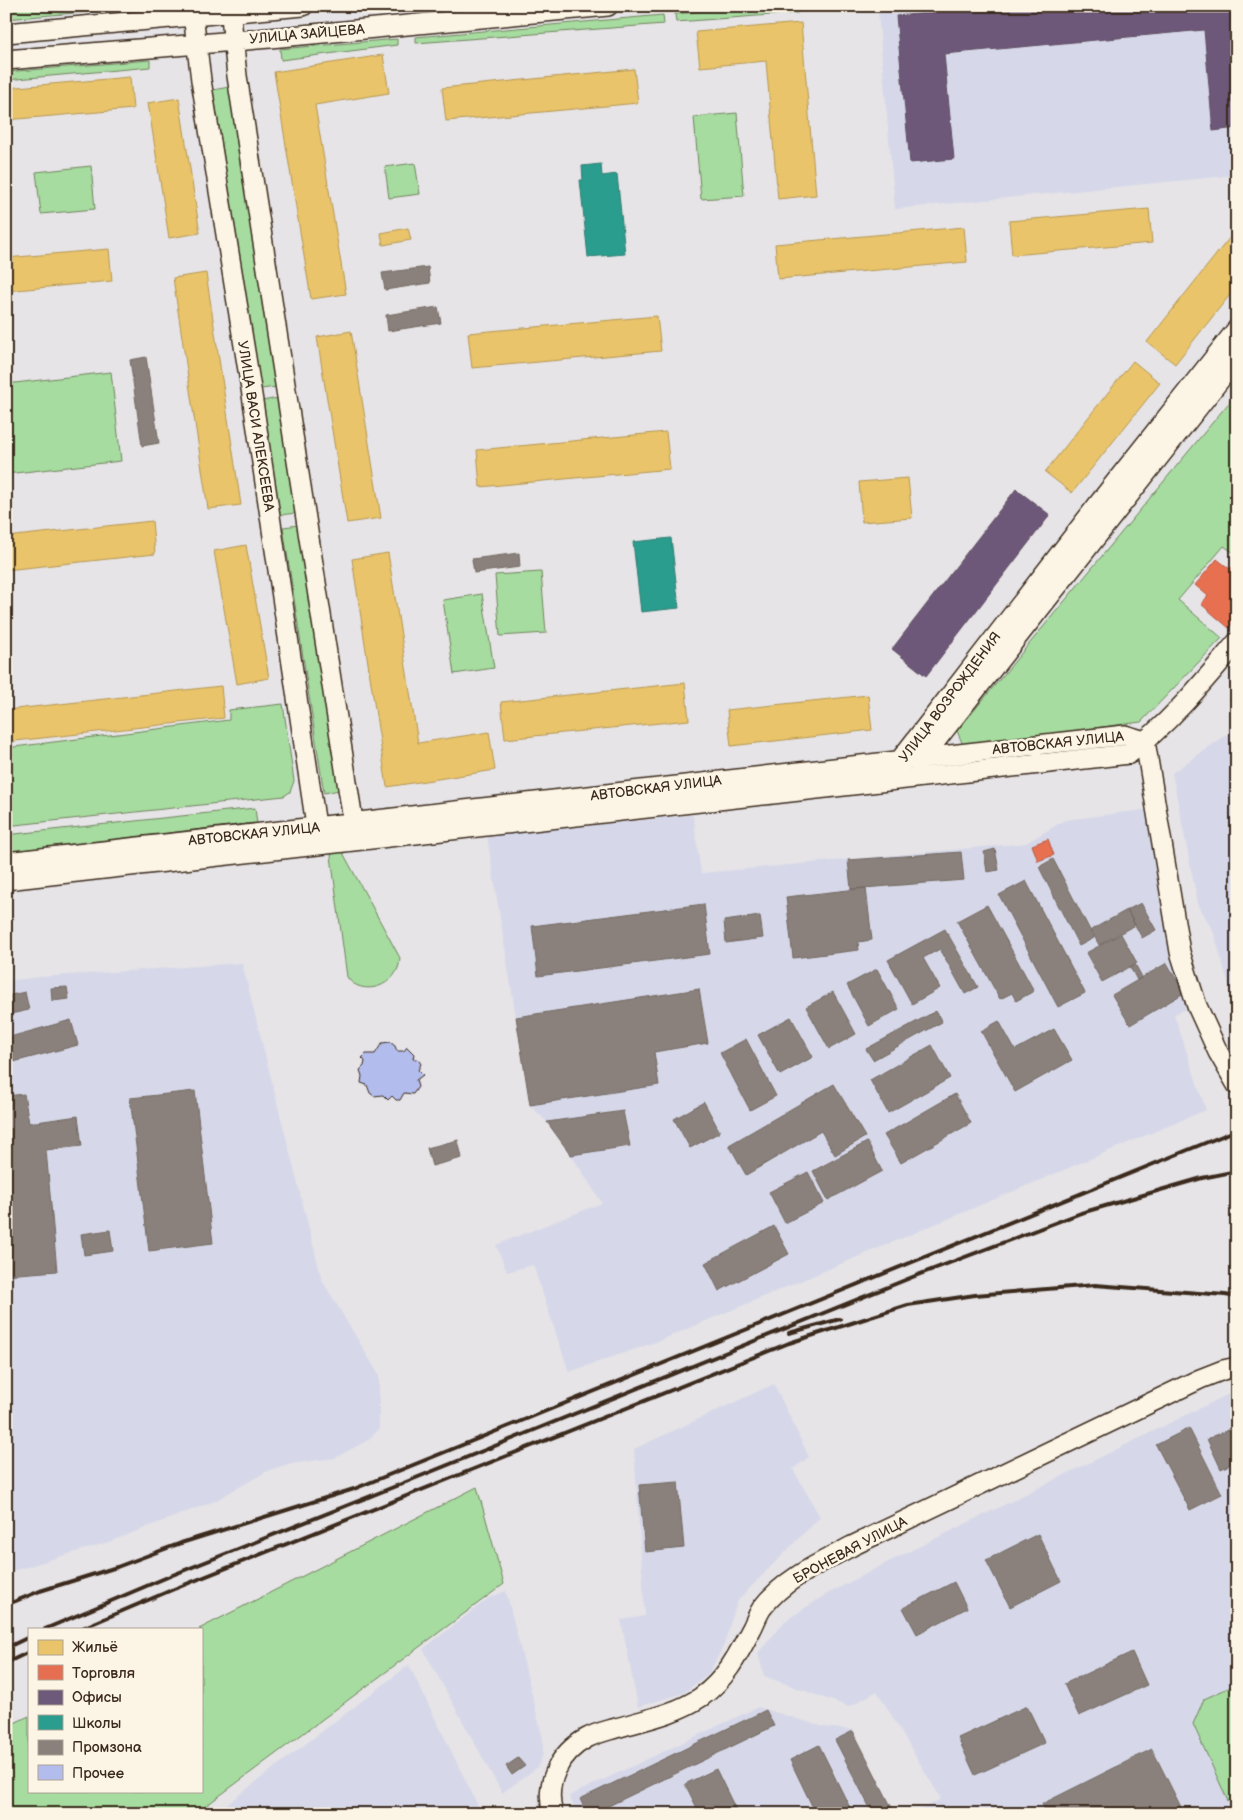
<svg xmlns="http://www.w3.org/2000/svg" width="1243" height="1820" viewBox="0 0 1243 1820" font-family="'Balsamiq Sans',sans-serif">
  <rect width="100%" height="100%" fill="#e6e4e7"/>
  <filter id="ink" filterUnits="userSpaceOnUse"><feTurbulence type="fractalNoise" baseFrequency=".02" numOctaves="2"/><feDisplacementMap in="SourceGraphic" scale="10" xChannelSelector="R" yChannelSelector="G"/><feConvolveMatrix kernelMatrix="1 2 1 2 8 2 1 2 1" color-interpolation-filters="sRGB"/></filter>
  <g filter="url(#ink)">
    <path fill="#d6d8e9" d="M960 6H1237V175L895 209 878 13Z
      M1237 727V1014L1214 933 1198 904 1172 773Z
      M1150 809 1185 1010 1174 1014 1206 1110 656 1342 569 1372 533 1265 507 1272 496 1245 602 1203 571 1155 547 1122 530 1105 487 836 693 815 701 873 1026 843 1065 820Z
      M242 963 322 1280 379 1375V1429L368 1440 335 1458 289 1464 269 1470 215 1501 109 1542 6 1573V981L39 977Z
      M774 1384 809 1457 793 1469 820 1517 739 1599 734 1611 724 1645 709 1673 684 1693 638 1707 621 1620 645 1616 634 1449Z
      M1237 1390V1814H912L941 1799 877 1691 849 1707 764 1676 758 1653 785 1621 825 1595 894 1559Z
      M506 1591 543 1739V1755L537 1768 502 1793 423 1649 489 1598Z
      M409 1665 482 1814H214Z
      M758 1707 824 1727 852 1730 895 1814H577L569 1796Z"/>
    <path fill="#a6dc9f" stroke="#70835e" d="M15 6H130L131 8 6 19V7Z
      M754 6H797L798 13 676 22 675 14Z
      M663 15 664 24 416 43V37Z
      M397 39V45L281 60 280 49Z
      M150 60V67L6 80V72Z
      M229 87 276 387 261 389 213 90Z
      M737 113 744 196 701 199 694 117Z
      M415 163 420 194 389 198 385 167Z
      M91 166 95 209 41 214 36 172Z
      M111 372 121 461 6 474V384Z
      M1237 393V555L1224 546 1178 600 1222 638 1141 722 963 745 957 731Z
      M278 398 296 513 280 515 262 401Z
      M299 525 339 790 324 793 283 527Z
      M541 572 546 633 500 636 495 575Z
      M482 594 494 668 454 674 443 600Z
      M283 704 294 781 290 792 284 796 6 826V748L229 720V710Z
      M255 808 257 823 6 852V835Z
      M342 851 400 958C399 987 361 998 347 977L331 856 332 853Z
      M477 1487 504 1584 195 1814H6V1727L29 1716V1791H201V1629H199Z
      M1237 1684V1797L1228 1801 1193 1724 1204 1699Z"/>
    <path fill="#e9c46a" stroke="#b59653" d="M801 23 816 195 778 199 766 61 700 67 696 32Z
      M383 55 389 93 315 105 346 294 311 299 274 72Z
      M634 69 638 103 446 121 442 88Z
      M130 77 133 109 6 120V88Z
      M179 98 200 233 169 238 148 103Z
      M1149 209 1152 243 1012 255 1009 221Z
      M964 227 967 262 778 279 775 244Z
      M408 228 411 240 383 245 381 233Z
      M1234 232 1237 235V286L1175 364 1147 342Z
      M109 249 112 281 6 291V258Z
      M206 273 241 505 208 509 173 278Z
      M657 316 661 351 472 368 468 333Z
      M351 331 381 518 347 523 317 337Z
      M1133 361 1160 383 1072 493 1045 472Z
      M666 432 670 469 480 487 477 450Z
      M908 478 912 518 862 522 859 482Z
      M152 521 155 554 6 570V537Z
      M246 545 269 678 237 684 214 551Z
      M388 553 418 743 489 732 495 770 387 787 352 559Z
      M685 683 689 720 505 739 501 702Z
      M221 686 224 718 6 742V710Z
      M868 695 872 730 731 746 727 710Z"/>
    <path fill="#e76f51" stroke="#b35a42" d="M1217 559 1230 569 1237 563V618L1229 628 1201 604 1208 596 1195 585Z
      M1237 698V710H1235L1230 699Z
      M1048 839 1054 855 1038 861 1032 845Z"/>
    <path fill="#6d597a" stroke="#5e4b5e" d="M1001 6H1237V128L1213 131 1204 30 944 54 954 159 910 163 896 16Z
      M1016 489 1050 515 926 676 892 649Z"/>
    <path fill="#2a9d8f" stroke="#2f7a6d" d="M601 164 602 176 617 174 625 254 588 257 580 180H583L582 166Z
      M671 538 679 608 641 612 633 542Z"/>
    <path fill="#8a817c" stroke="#726760" d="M428 267 430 283 385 290 382 273Z
      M438 307 441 323 388 331 386 315Z
      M146 357 159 443 142 446 130 360Z
      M519 553 520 567 474 573 472 559Z
      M995 849 999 870 987 872 984 852Z
      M961 852 964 880 851 889 848 860Z
      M1053 859 1094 938 1079 946 1039 867Z
      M1026 881 1085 993 1058 1007 999 895Z
      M866 888 872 940 858 942 859 950 793 958 786 897Z
      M1141 903 1156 930 1142 938 1127 910Z
      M704 904 710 954 538 976 532 926Z
      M987 905 1034 991 1016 1001 1012 993 1000 999 957 921Z
      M1127 910 1135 925 1099 945 1091 930Z
      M760 916 763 938 726 943 724 921Z
      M945 929 978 987 965 994 940 949 923 958 940 988 912 1004 888 960Z
      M1121 934 1137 963 1102 982 1086 953Z
      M1167 963 1184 993 1130 1025 1112 995Z
      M1135 964 1142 977 1137 980 1130 967Z
      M877 969 899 1009 869 1026 847 985Z
      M67 987 69 999 52 1001 51 988Z
      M699 989 708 1043 654 1052 659 1085 530 1105 516 1017Z
      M25 992 29 1010 6 1015V996Z
      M833 992 856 1034 829 1049 806 1007Z
      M936 1011 942 1022 873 1060 866 1049Z
      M791 1017 813 1057 780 1075 758 1035Z
      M71 1020 78 1045 6 1064V1038Z
      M999 1021 1015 1050 1054 1029 1072 1060 1015 1092 981 1031Z
      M746 1039 776 1096 750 1110 720 1053Z
      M932 1045 950 1078 888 1113 870 1080Z
      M834 1084 865 1137 835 1155 821 1131 746 1175 729 1145Z
      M195 1091 213 1243 149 1251 130 1098Z
      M24 1094 29 1123 78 1116 82 1146 46 1150 57 1271 6 1275V1096Z
      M955 1094 971 1123 901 1163 884 1135Z
      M704 1102 720 1132 690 1148 674 1119Z
      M623 1111 630 1146 571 1155 547 1122Z
      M458 1140 462 1158 432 1166 427 1148Z
      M867 1142 882 1171 828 1200 813 1171Z
      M808 1172 824 1203 785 1223 769 1192Z
      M774 1226 789 1254 719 1291 705 1263Z
      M110 1230 113 1251 84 1255 81 1234Z
      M1237 1426V1461L1221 1469 1207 1439Z
      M1189 1428 1222 1494 1190 1510 1156 1445Z
      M678 1482 684 1548 645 1552 639 1485Z
      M1038 1534 1061 1581 1010 1607 986 1560Z
      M954 1582 967 1608 917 1634 903 1608Z
      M1132 1652 1147 1685 1079 1716 1064 1684Z
      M1027 1706 1045 1743 975 1775 958 1738Z
      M766 1710 774 1726 592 1814H587L580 1799Z
      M853 1731 895 1814H873L835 1740Z
      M819 1745 853 1814H816L790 1760Z
      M1152 1749 1181 1807 1168 1814H1047L1042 1804Z
      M518 1758 525 1766 512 1775 506 1766Z
      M716 1769 738 1814H700L685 1784Z
      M634 1806 638 1814H619V1813Z"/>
    <path fill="#b2bced" stroke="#3b2a1e" d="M390 1042 395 1046 397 1051H404L407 1047 414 1054 413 1059H418L421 1064 418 1070 423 1075 416 1080 418 1087 413 1094 404 1093 400 1100H396L392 1096 388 1100 383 1095 374 1096 370 1093 367 1085 361 1083 362 1076 360 1070 364 1066 365 1061 362 1058 366 1054H375L382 1043Z"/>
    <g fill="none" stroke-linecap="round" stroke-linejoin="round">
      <defs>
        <path id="street" d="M192 6 201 80 252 395 318 839
          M230 6 237 76 355 833
          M6 33 303 6
          M6 60 270 38 608 6
          M1145 741 1180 952 1197 1006 1218 1052 1237 1085
          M919 761 923 757 1237 358
          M898 767 900 760 1106 494 1237 329
          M6 862 1125 735 1145 741
          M6 880 1129 754C1171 722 1203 682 1237 642
          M553 1814C544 1783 559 1753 587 1738 596 1733 606 1731 616 1728 644 1720 676 1714 701 1697 726 1679 738 1655 752 1628 755 1622 758 1614 762 1608 785 1578 820 1563 852 1546L1200 1379 1223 1370 1237 1367"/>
      </defs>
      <use href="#street" stroke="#3b2a1e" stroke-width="22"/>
      <use href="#street" stroke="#fcf5e5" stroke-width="19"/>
      <path stroke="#3b2a1e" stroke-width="4" d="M789 1333 840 1319
        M6 1605 40 1591 117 1567 181 1543 354 1489 1237 1130
        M45 1629 170 1576 401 1484 915 1276 1081 1213 1202 1178 1237 1171
        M80 1629 174 1589 789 1343 908 1305 975 1295 1095 1285 1225 1295 1237 1297
        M6 1648 29 1637
        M6 1663 29 1652"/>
    </g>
  </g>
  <g text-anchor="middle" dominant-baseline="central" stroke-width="5" stroke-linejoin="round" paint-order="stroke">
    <g font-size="14" fill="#3b2a1e" stroke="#fcf5e5">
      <text transform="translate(307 34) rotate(-5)">УЛИЦА ЗАЙЦЕВА</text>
      <text transform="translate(256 426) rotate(81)">УЛИЦА ВАСИ АЛЕКСЕЕВА</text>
      <text transform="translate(950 697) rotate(-53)">УЛИЦА ВОЗРОЖДЕНИЯ</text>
      <text transform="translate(1058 743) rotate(-6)">АВТОВСКАЯ УЛИЦА</text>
      <text transform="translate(656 788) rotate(-7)">АВТОВСКАЯ УЛИЦА</text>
      <text transform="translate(254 834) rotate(-6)">АВТОВСКАЯ УЛИЦА</text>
      <text transform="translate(850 1550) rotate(-28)">БРОНЕВАЯ УЛИЦА</text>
    </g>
  </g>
  <rect width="1243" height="1820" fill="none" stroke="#fcf5e5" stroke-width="25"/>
  <rect x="12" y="12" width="1218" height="1795" fill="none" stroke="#3b2a1e" stroke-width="2" filter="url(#ink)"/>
  <rect x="28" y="1628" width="175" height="165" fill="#fcf5e5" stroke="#afa495"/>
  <rect x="38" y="1640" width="25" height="15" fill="#e9c46a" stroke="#afa495"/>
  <text x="72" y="1652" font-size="15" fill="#3b2a1e">Жильё</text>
  <rect x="38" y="1665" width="25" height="15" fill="#e76f51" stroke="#afa495"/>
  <text x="72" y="1678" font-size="15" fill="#3b2a1e">Торговля</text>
  <rect x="38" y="1690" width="25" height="15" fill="#6d597a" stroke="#afa495"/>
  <text x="72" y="1702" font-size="15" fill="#3b2a1e">Офисы</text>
  <rect x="38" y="1715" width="25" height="15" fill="#2a9d8f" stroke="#afa495"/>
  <text x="72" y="1728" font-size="15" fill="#3b2a1e">Школы</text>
  <rect x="38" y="1740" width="25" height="15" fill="#8a817c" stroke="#afa495"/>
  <text x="72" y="1752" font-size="15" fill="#3b2a1e">Промзона</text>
  <rect x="38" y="1765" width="25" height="15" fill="#b2bced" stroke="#afa495"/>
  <text x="72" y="1778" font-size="15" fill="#3b2a1e">Прочее</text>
</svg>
